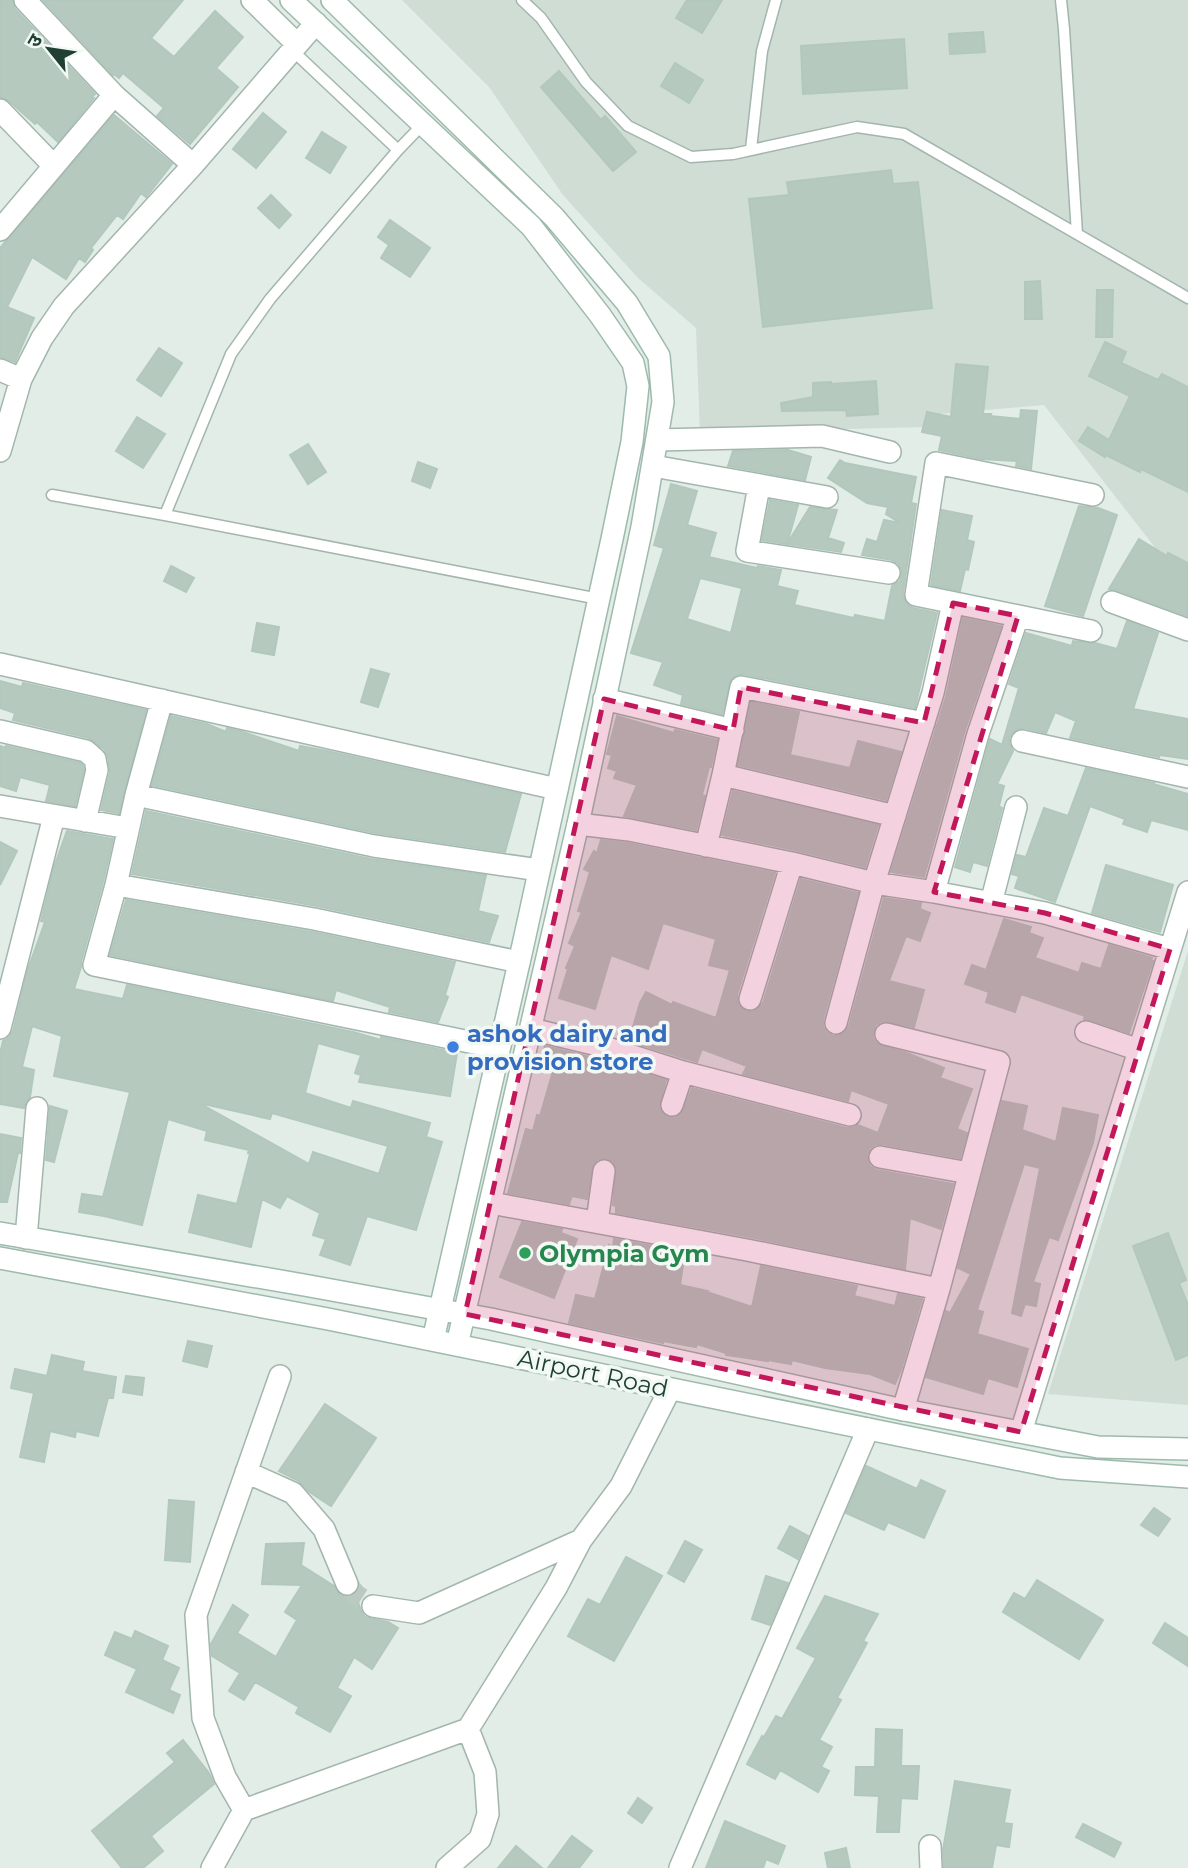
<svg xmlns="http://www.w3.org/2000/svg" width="1188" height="1868" viewBox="0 0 1188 1868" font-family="Montserrat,'Noto Sans Devanagari',sans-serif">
  <rect width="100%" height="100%" fill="#e1ede6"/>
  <path fill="#cfddd5" d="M402 0H1188V564L1157 550 1044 405 939 414 924 427 700 433 696 328 638 278 563 195 489 87Z
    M1188 951V1405L1048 1394Z"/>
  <path fill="#b6c9bf" stroke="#b3c8bd" stroke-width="2" fill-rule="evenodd" d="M0 0H12L15 9 95 94 92 97 94 98 58 142 37 122 35 124 9 101 0 97Z
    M43 0H183L151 38 174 57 215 11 243 37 216 68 238 87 190 144 157 116 164 108 123 73 119 78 114 74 113 75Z
    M687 0H722L702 33 676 18Z
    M983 32 985 52 950 54 949 34Z
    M904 39 907 88 803 94 801 46Z
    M675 63 703 80 689 103 661 86Z
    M559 71 601 120 605 116 636 152 613 171 541 87Z
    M263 113 286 132 256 168 233 149Z
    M114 115 172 164 146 197 141 193 123 219 117 215 91 248 93 250 85 262 79 258 66 279 32 257 7 307 34 318 15 362 0 357V248Z
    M322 132 346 147 330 173 306 158Z
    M891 170 893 184 918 182 932 308 763 327 749 199 789 195 787 182Z
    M271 195 291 215 279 228 258 208Z
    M390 220 430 248 410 277 381 258 389 245 378 237Z
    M1040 281 1042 319H1025V282Z
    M1097 290H1113L1112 337H1096Z
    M1105 342 1126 352 1121 363 1158 380 1162 374 1188 387V492L1141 469 1140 472 1106 455 1105 457 1079 441 1088 427 1109 440 1130 396 1089 376Z
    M159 348 182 363 161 396 137 380Z
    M956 364 988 367 983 414H991L990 416 1020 419 1021 410 1037 411 1031 469 1016 466 1017 461 981 459 939 450 942 436 922 432 927 412 951 417Z
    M876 381 878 414 847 416 846 410 782 411 781 403 813 397V383L831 382V384Z
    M137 417 165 434 143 468 116 451Z
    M308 444 326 472 308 484 290 455Z
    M788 450 811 457 805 480 728 466 733 451Z
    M840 460 845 463 916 477 911 503 916 504 903 593 904 599 907 604 913 608 937 613 915 708 743 674 736 675 731 679 722 714 681 704 683 695 654 685 663 662 631 653 664 548 654 545 671 484 697 491 687 525 716 533 709 557 757 568 758 566 781 570 777 586 798 591 794 605 854 618 855 615 885 621 892 586 900 581 902 574 901 569 898 563 892 560 862 555 867 539 877 542 884 520 900 523 886 514 888 507 867 503 828 478ZM700 578 742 588 731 633 687 619Z
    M418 462 437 469 430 488 412 481Z
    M770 500 798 505 787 544 762 540Z
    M1079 506 1098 508 1117 515 1083 616 1045 606Z
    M810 507 837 510 828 538 844 543 841 552 787 544Z
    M942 510 972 516 967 540 974 542 968 570 965 569 960 591 931 585Z
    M1139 539 1167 556 1168 553 1188 563 1187 616 1117 590 1109 589Z
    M171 566 194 578 186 592 164 581Z
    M963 618 1001 626 965 730 924 877 891 872 946 697Z
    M1127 621 1158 633 1133 709 1188 719V759L1160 755 1159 757 1070 738 1076 721 1055 712 1046 733 1025 728 1017 729 1012 733 1009 738V744L1013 751 997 784 1004 786 999 806 1002 808 987 866 973 862 970 872 955 867 990 739 1002 745 1019 688 1009 684 1026 633 1072 646 1073 641 1095 643 1117 649Z
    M257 623 279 627 274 655 252 651Z
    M371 669 389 674 378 707 361 702Z
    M0 681 22 687 23 683 146 710 119 813 101 810 110 772 108 757 104 749 89 738 13 720 15 713 0 708Z
    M751 702 799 712 790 755 850 768 858 741 901 752 886 800 738 765Z
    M171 716 207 724 226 732 227 728 240 731 299 751 300 746 327 751 521 794 505 852 376 833 152 785Z
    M617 716 674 733 675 730 717 740 711 767H709L702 795 705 796 696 830 624 816 637 785 614 778 617 771 608 768 612 755 607 754Z
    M0 746 5 748 6 746 80 763 83 766 84 770 75 806 46 801 50 785 20 777 16 791 0 786Z
    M1086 768 1154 783 1153 784 1188 794V830L1151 820 1147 832 1123 824 1125 819 1090 806 1055 902 1015 888 1019 876 1012 874 1017 855 1026 857 1044 808 1068 816Z
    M733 791 878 825 865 867 795 850 722 835Z
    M146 811 371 859 486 875 478 911 498 916 489 942 317 906 132 874Z
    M67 831 113 839 103 882 81 962V967L74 989 123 999 127 985 353 1032 381 1040V1037L457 1053 450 1096 359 1082 361 1075 355 1073 361 1055 318 1043 305 1093 351 1108 353 1101 430 1123 426 1137 442 1142 416 1230 367 1216 350 1265 320 1255 326 1239 313 1235 320 1213 287 1196 280 1208 262 1199 251 1247 189 1232 198 1195 237 1204 250 1154 248 1153 249 1150 205 1140 207 1131 168 1119 142 1225 104 1216 79 1212 82 1194 103 1197 130 1092 54 1076 62 1036 32 1026 22 1067 34 1070 30 1097 26 1101 24 1108 0 1104V1054L3 1041 9 1038 13 1031 28 969 45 922 41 921 54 867ZM199 1103 270 1119 272 1113 388 1146 379 1174 313 1152 309 1164Z
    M601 840 627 843 775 873 737 995V1001L740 1007 747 1012H752L758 1009 763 1003 801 879 858 893 823 1020V1026L826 1032 833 1036H839L845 1033 849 1026 884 898 921 903 920 909 930 913 920 941 906 936 889 981 924 990 914 1027 883 1021 876 1025 873 1032V1037L876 1043 882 1046 907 1053 944 1068 940 1078 972 1089 957 1129 967 1133 960 1158 882 1144H876L870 1148 867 1154 868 1162 871 1167 877 1170 953 1184 941 1229 910 1218 905 1269 750 1237 616 1213V1206L613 1205 616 1167 613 1161 606 1158 598 1159 593 1164 587 1199 572 1196 569 1204 508 1193 526 1129 533 1131 537 1115 540 1116 556 1061 542 1057 545 1046 594 1058 666 1080 659 1107 663 1114 669 1118H675L681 1114 692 1088 847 1128H853L858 1125 878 1133 889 1104 851 1090 848 1101 743 1074 747 1066 702 1049 697 1062 629 1041 640 1003 646 992 672 1005 673 1002 716 1018 730 970 709 965 716 939 663 923 648 969 611 955 595 1009 559 998 568 969 566 968 575 946 569 943 582 912 578 911 590 872 584 869 594 851 597 853Z
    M0 842 17 851 0 885Z
    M1106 865 1173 885 1160 932 1092 913Z
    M126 900 312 932 455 962 445 995 448 997 438 1022 389 1012 390 1007 336 990 333 1001 110 955Z
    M1004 919 1031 927 1029 933 1043 938 1035 958 1079 973 1082 963 1101 969 1109 945 1152 958 1151 961H1153L1129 1033 1090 1020 1084 1019 1085 1016 1021 994 1015 1012 986 1002 989 992 965 984 972 965 986 970Z
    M1002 1101 1027 1106 1022 1130 1056 1142 1063 1108 1098 1115 1093 1143 1058 1240 1049 1237 1033 1282 1040 1284 1036 1306 1025 1304 1021 1316 1012 1313 1040 1168 1024 1164 977 1310 983 1312 977 1334 1028 1349 1017 1387 988 1378 983 1394 926 1377 946 1311 950 1313 971 1274 958 1268Z
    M50 1106 67 1111 54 1162 46 1160Z
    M0 1134 21 1138 20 1153H18L7 1202H0Z
    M522 1222 562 1229 561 1233 577 1239 554 1298 500 1277Z
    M1168 1233 1186 1280 1179 1283 1188 1305V1355L1176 1360 1133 1246Z
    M614 1239 685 1252 680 1285 708 1291 707 1292 752 1307 761 1266 857 1286 854 1296 895 1306 898 1294 922 1299 901 1370 895 1384 870 1374 825 1368 792 1360 791 1364 768 1360V1361L726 1355V1353L697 1344 696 1347 663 1341V1343L569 1323 576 1295 595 1299 609 1245 613 1247Z
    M188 1341 212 1346 207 1367 183 1361Z
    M52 1355 84 1362 82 1371 116 1377 113 1398H108L98 1436 76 1431 75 1437 50 1431 44 1462 20 1457 34 1393 11 1388 15 1369 47 1376Z
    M126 1376 144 1378 142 1395 123 1392Z
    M325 1404 376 1438 331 1506 308 1491 299 1481 279 1471Z
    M866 1466 917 1489 921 1480 945 1491 924 1538 888 1522 884 1530 846 1513Z
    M169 1500 194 1502 190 1562 165 1560Z
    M1154 1508 1170 1519 1158 1536 1141 1525Z
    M790 1526 808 1536 798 1559 778 1548Z
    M685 1541 702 1550 684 1582 668 1573Z
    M304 1543 301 1565 334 1586 340 1595 350 1597 358 1602 361 1611 365 1617 388 1622 398 1628 372 1669 354 1657 337 1688 351 1696 330 1732 296 1713 299 1707 255 1682 244 1700 229 1691 240 1673 212 1656 211 1644 233 1605 248 1615 237 1633 276 1657 297 1620 285 1612 302 1585 262 1584 266 1544Z
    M626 1557 662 1576 614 1661 568 1636 588 1599 600 1605Z
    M766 1576 788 1583 770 1625 752 1619Z
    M1037 1580 1103 1620 1079 1659 1003 1612 1014 1593 1025 1599Z
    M825 1596 878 1614 863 1641 867 1643 837 1698 841 1700 819 1740 832 1747 821 1767 829 1771 818 1792 780 1770 775 1779 747 1764 762 1736 764 1737 776 1716 782 1719 816 1658 797 1648Z
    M1165 1623 1188 1638V1666L1153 1643Z
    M135 1631 168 1646 162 1660 179 1668 169 1690 180 1695 173 1713 126 1692 137 1669 105 1655 115 1632 132 1639Z
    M876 1729 902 1730 901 1766H919L917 1799 901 1798 899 1832H877L879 1796 855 1795 856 1767H875Z
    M183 1740 209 1773 214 1784 151 1836 163 1851 143 1868H122L92 1831 175 1762 167 1753Z
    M955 1781 1010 1790 1004 1823 1012 1824 1009 1847 996 1845 992 1868H944L943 1850Z
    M638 1798 652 1808 642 1823 628 1813Z
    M725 1821 785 1846 778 1864 766 1859 763 1868H706Z
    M1083 1824 1121 1843 1114 1857 1076 1837Z
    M572 1836 592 1851 579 1868H548Z
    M516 1846 542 1868H498Z
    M846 1848 850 1868H828L825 1853Z"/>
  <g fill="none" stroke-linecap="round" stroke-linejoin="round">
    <path stroke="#bacac2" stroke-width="21" stroke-dasharray="21 10" stroke-linecap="butt" d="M347 1584 356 1595 373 1606"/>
    <defs>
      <path id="lane" d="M522 0 541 18 586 82 628 126 691 157 733 154 857 127 904 134 1188 298
        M1061 0 1064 29 1077 234
        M292 50 398 150
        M751 149 762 51 776 0
        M52 495 165 515 599 599
        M165 515 231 354 270 299 398 150 423 124"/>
      <path id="street" d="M252 0 297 44
        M114 95 193 165 316 23
        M0 110 54 166
        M0 230 114 95 25 0
        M0 370 21 379
        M657 440 822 436 890 452
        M0 451 21 379 42 338 64 306 193 165
        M653 466 827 497
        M759 486 747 551 889 573
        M1112 602 1188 630
        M1091 631 916 595 936 463 1093 495
        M0 664 557 789
        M604 699 733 730
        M162 700 136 795 116 885 94 965 499 1048
        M0 731 86 751 95 759 97 770 85 821
        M1022 741 1188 777
        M723 775 895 816
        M136 795 374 846 539 870
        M0 806 128 828
        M578 824 629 830 792 863 874 883 934 892 1045 913 1170 949
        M706 846 723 775 741 687 924 723
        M116 885 314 919 519 962
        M934 892 978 734 1018 616
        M991 903 1016 807
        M750 999 792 863
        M836 1023 874 883 933 693 953 603
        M0 1028 54 816
        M531 1029 598 1045 683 1072 850 1115
        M1086 1032 1139 1050
        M886 1034 999 1062 939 1289 903 1410
        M672 1105 683 1072
        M880 1157 969 1173
        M491 1203 747 1250 939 1289
        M597 1222 604 1171
        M26 1238 37 1108
        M1021 1432 1188 892
        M246 1472 293 1493 324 1529 347 1584
        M373 1606 419 1613 581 1540
        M244 1810 468 1729
        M930 1846 931 1868
        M212 1868 244 1810 225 1777 203 1718 196 1615 280 1376
        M447 1868 480 1839 488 1814 485 1772 468 1729 556 1588 581 1540 621 1486 670 1389
        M680 1868 868 1429"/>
      <path id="secondary" d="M291 0 531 226 600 315 633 363 638 386 632 442 612 539 523 945 433 1340
        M332 0 554 217 627 303 659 356 663 402 642 527 578 824 457 1345
        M0 1233 304 1285 491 1319 894 1408 1098 1447 1188 1449
        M0 1258 328 1319 1060 1468 1188 1477"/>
    </defs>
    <use href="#lane" stroke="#a3b6ad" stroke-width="13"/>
    <use href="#street" stroke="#a3b6ad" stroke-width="24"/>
    <use href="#secondary" stroke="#9ebaad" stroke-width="24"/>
    <use href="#lane" stroke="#fff" stroke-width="10"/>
    <use href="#street" stroke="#fff" stroke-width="21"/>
    <use href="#secondary" stroke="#fff" stroke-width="21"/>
  </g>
  <path fill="#c2185b" fill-opacity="0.2" stroke="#c2185b" stroke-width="5" stroke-dasharray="14 9" stroke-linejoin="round" d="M953 603 1018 616 934 892 1045 913 1170 949 1021 1432 465 1314 604 699 733 730 741 687 924 723Z"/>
  <circle fill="#3f7fe0" stroke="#f2f9f5" stroke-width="2.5" cx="453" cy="1047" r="7"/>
  <circle fill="#2e9e5b" stroke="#f2f9f5" stroke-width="2.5" cx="525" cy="1253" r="7"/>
  <g text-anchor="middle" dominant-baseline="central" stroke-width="7" stroke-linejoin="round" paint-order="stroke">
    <g font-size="24" font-weight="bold" fill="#366cbe" stroke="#f2f9f5" text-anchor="start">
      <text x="467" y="1033">ashok dairy and<tspan x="467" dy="28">provision store</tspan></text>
    </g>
    <g font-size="24" font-weight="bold" fill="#27864d" stroke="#f2f9f5" text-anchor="start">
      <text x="539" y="1253">Olympia Gym</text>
    </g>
    <g font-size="24" fill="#1f4033" stroke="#f2f9f5">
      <text transform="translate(593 1373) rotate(12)">Airport Road</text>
    </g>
  </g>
  <g transform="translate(49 49) rotate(300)" stroke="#f2f9f5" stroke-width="5" paint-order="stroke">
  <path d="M0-5L12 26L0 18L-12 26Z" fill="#1f4033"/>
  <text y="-10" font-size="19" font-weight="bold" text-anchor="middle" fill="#1f4033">उ</text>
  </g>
</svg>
